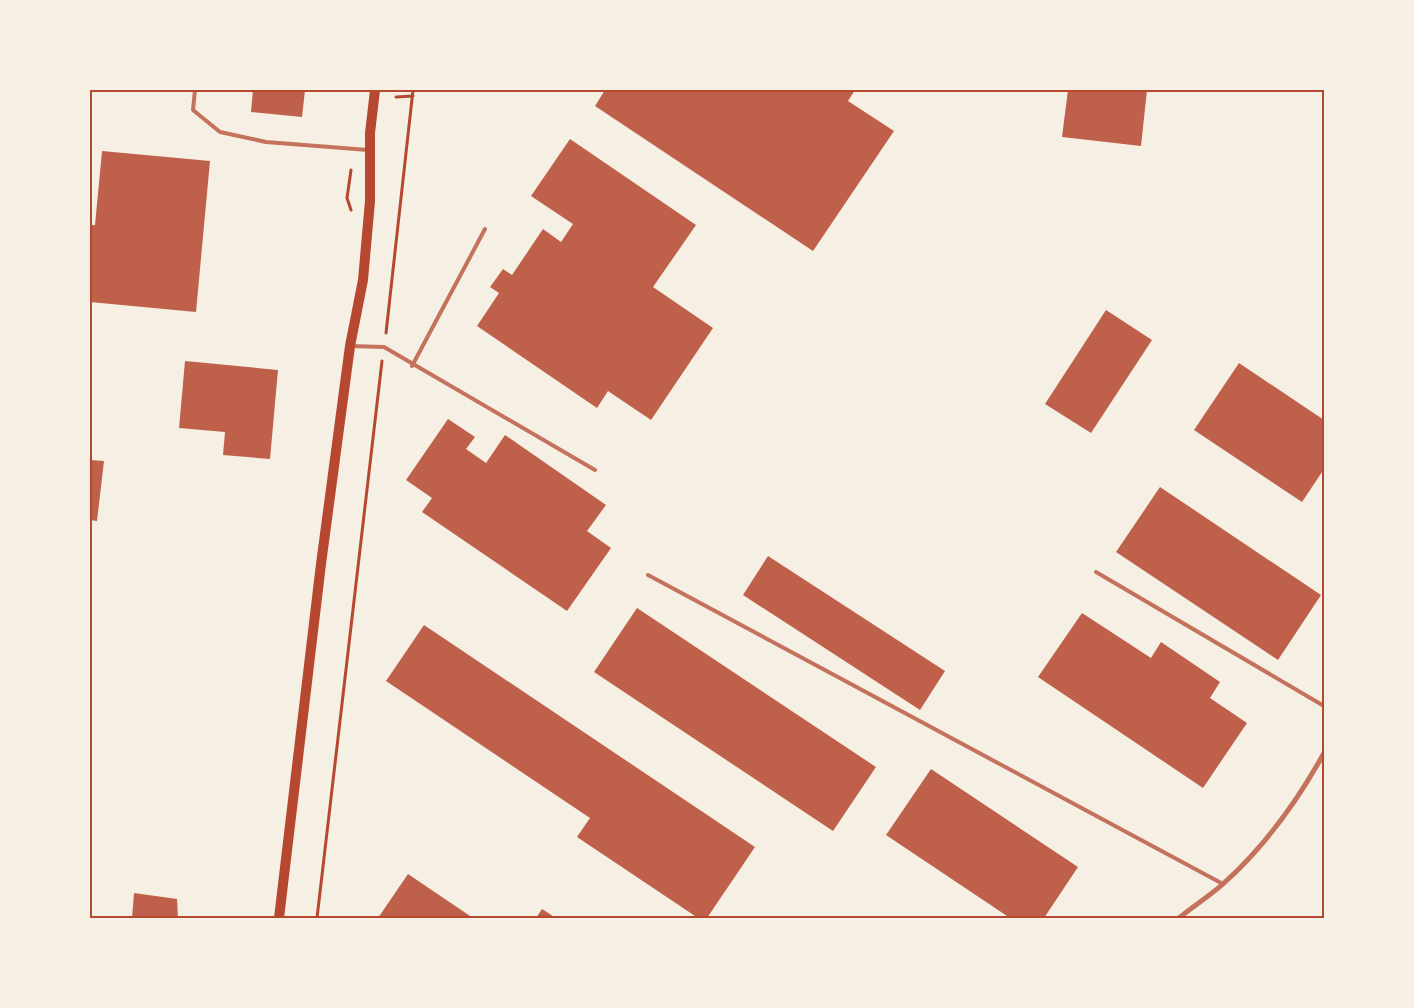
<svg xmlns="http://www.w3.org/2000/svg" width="1414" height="1008" viewBox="0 0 1414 1008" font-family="Montserrat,sans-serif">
  <rect width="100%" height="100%" fill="#f6efe4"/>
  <path fill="#bf614a" d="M253 90H305L302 117 251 112Z
    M605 90H855L848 101 894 131 813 251 595 106Z
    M1068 90H1147L1141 146 1062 137Z
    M570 139 696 225 653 287 713 328 651 420 608 391 597 408 477 326 499 293 490 287 503 269 512 275 543 229 561 242 573 224 531 196Z
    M102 151 210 161 196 312 90 302V225H95Z
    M1106 310 1152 340 1091 433 1045 404Z
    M185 361 278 370 270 459 223 455 225 432 179 428Z
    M1239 363 1324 420V469L1302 502 1194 430Z
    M448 419 475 437 466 449 486 463 505 435 606 505 587 531 611 548 567 611 422 512 432 498 406 480Z
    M90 460 104 461 97 521 90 520Z
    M1160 487 1321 595 1278 660 1116 552Z
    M768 556 945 671 920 710 743 595Z
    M637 608 876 767 833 831 594 672Z
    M1082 613 1151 658 1161 642 1220 682 1210 698 1247 723 1203 788 1038 677Z
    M424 625 755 847 707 918H698L577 837 590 818 386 681Z
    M931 769 1078 867 1044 918H1010L886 835Z
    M408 874 473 918H378Z
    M134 893 177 899 178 918H132Z
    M542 909 556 918H536Z"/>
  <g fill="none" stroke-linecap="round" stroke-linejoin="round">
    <path stroke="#b5482f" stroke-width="3" d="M396 97 413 96
      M351 210 347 198 351 170
      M386 333 413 90
      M317 918 382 361"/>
    <path stroke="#c5725c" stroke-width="4" d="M195 90 193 110 220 132 266 142 368 150
      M350 346 384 347 595 470
      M412 366 485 229
      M1096 572 1324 706
      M648 575 1223 884"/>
    <path stroke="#c5725c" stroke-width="5" d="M1179 918C1193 906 1210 896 1224 883 1266 845 1297 802 1324 753"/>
    <path stroke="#b5482f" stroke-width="10" d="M279 918 321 564 350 346 363 280 370 201V133L375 90"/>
  </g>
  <rect width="1414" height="1008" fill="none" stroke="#f6efe4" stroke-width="182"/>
  <rect x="91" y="91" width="1232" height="826" fill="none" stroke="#b5482f" stroke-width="2"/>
</svg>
